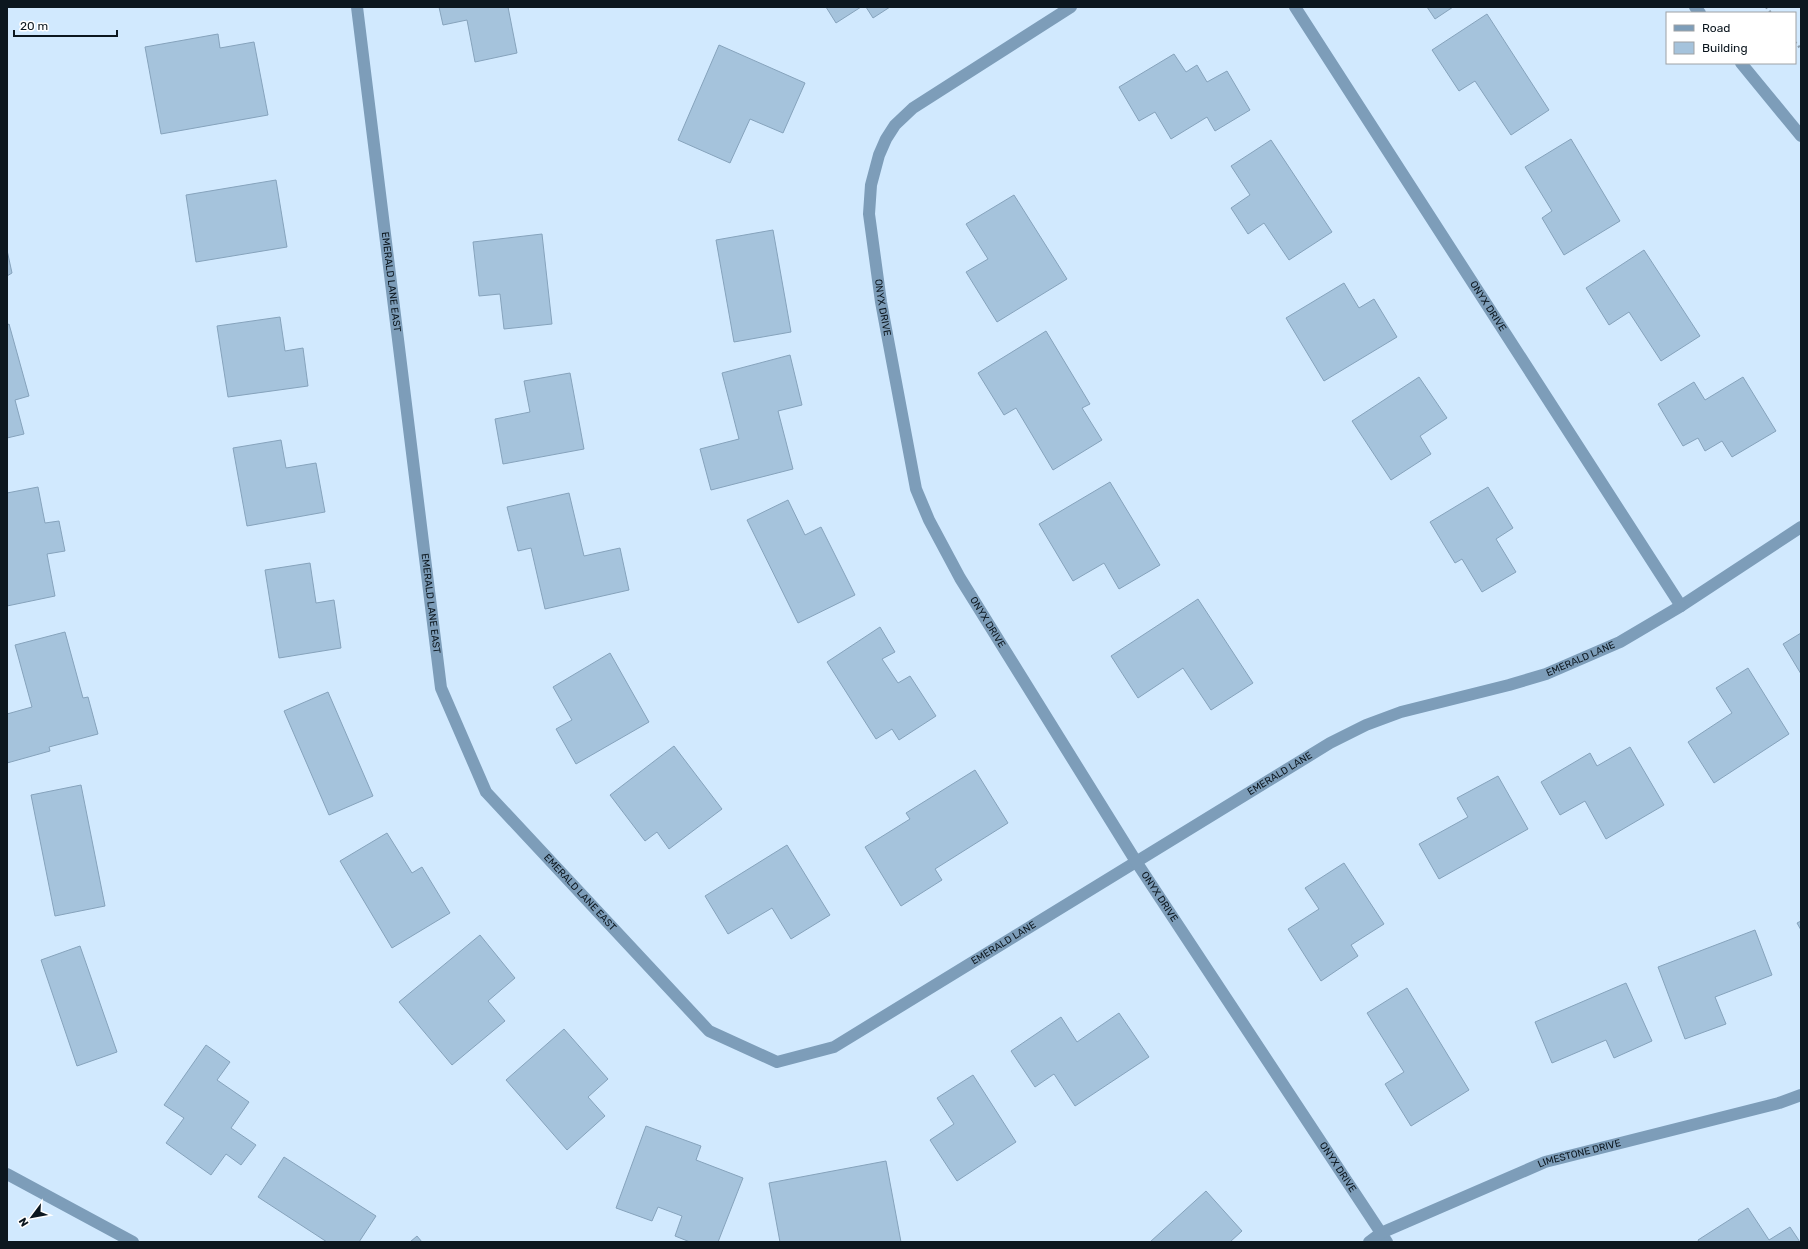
<svg xmlns="http://www.w3.org/2000/svg" width="1808" height="1249" viewBox="0 0 1808 1249" font-family="Rubik,sans-serif">
  <rect width="100%" height="100%" fill="#d1e9fe"/>
  <path fill="#a5c3dc" stroke="#86a3bc" d="M439 7H508L517 53 475 62 467 20 443 25Z
    M826 7H861L836 23Z
    M866 7H890L873 18Z
    M1427 7H1453L1435 19Z
    M1487 14 1549 110 1511 135 1475 81 1459 91 1432 50Z
    M218 34 220 48 254 42 268 115 161 134 145 47Z
    M719 45 805 83 783 133 750 119 730 163 678 140Z
    M1174 54 1186 72 1197 65 1207 82 1227 71 1250 110 1215 131 1207 117 1171 139 1155 112 1139 121 1119 87Z
    M1571 139 1620 221 1564 255 1542 218 1552 211 1525 167Z
    M1271 140 1332 232 1289 260 1264 223 1248 234 1231 208 1250 195 1231 166Z
    M276 180 287 247 196 262 186 195Z
    M1014 195 1067 279 997 322 966 272 988 259 966 224Z
    M773 230 791 332 734 342 716 240Z
    M542 234 552 324 504 329 500 294 479 296 473 242Z
    M7 250 12 273 7 276Z
    M1644 250 1700 336 1661 361 1629 312 1609 325 1586 288Z
    M1344 283 1359 308 1374 299 1397 337 1324 381 1286 318Z
    M280 317 285 351 303 348 308 386 228 397 217 326Z
    M9 324 29 396 15 400 24 434 7 438V325Z
    M1046 331 1090 404 1082 408 1102 440 1053 470 1016 408 1004 415 978 373Z
    M790 355 802 405 778 411 793 469 711 490 700 449 739 439 722 373Z
    M570 373 584 449 503 464 495 419 530 412 524 381Z
    M1419 377 1447 418 1420 436 1431 454 1391 480 1352 421Z
    M1743 377 1776 431 1732 457 1722 441 1705 451 1698 438 1683 446 1658 404 1694 382 1705 400Z
    M281 440 286 468 316 463 325 512 247 526 233 448Z
    M1110 482 1160 565 1119 589 1104 563 1073 581 1039 524Z
    M38 487 45 523 59 521 65 551 47 554 55 596 7 606V493Z
    M1488 487 1513 528 1496 539 1516 572 1482 592 1462 559 1455 563 1430 522Z
    M569 493 584 556 620 548 629 590 545 609 531 548 518 551 507 507Z
    M788 500 805 535 821 527 855 595 798 623 747 520Z
    M310 563 316 603 334 600 341 648 279 658 265 570Z
    M1198 599 1253 683 1211 710 1183 668 1138 698 1111 656Z
    M880 627 895 652 882 659 898 683 910 676 936 716 899 740 892 729 876 739 827 662Z
    M65 632 83 698 88 697 98 734 49 747 50 751 7 763V714L32 707 15 645Z
    M1801 633V674L1783 644Z
    M610 653 649 722 576 764 556 729 572 720 553 687Z
    M1748 668 1789 734 1714 783 1688 742 1732 713 1716 688Z
    M328 692 373 796 329 815 284 711Z
    M674 746 722 809 669 849 657 832 645 841 610 795Z
    M1630 747 1664 805 1606 839 1585 801 1560 815 1541 782 1590 753 1597 766Z
    M975 770 1008 823 935 869 942 880 901 906 865 847 910 819 906 813Z
    M1498 776 1528 829 1439 879 1419 844 1468 817 1457 798Z
    M81 785 105 906 55 916 31 795Z
    M387 833 412 873 422 867 450 913 392 948 340 861Z
    M787 845 830 915 791 939 772 908 728 934 705 896Z
    M1344 863 1384 924 1351 945 1358 956 1321 981 1288 929 1319 909 1305 888Z
    M1801 921V930L1797 923Z
    M1755 930 1772 975 1715 997 1726 1024 1685 1039 1658 967Z
    M480 935 515 978 488 1001 505 1021 452 1065 399 1002Z
    M80 946 117 1052 77 1066 41 960Z
    M1626 983 1652 1041 1614 1058 1606 1040 1552 1063 1535 1022Z
    M1407 988 1469 1090 1411 1126 1385 1084 1404 1072 1367 1013Z
    M1119 1013 1149 1057 1075 1106 1054 1074 1035 1087 1011 1051 1061 1017 1077 1042Z
    M564 1029 608 1079 588 1097 605 1116 567 1150 506 1080Z
    M206 1045 230 1062 217 1080 249 1102 231 1128 256 1145 241 1165 226 1154 211 1175 166 1143 184 1118 164 1105Z
    M973 1075 1016 1142 957 1181 930 1140 954 1124 937 1098Z
    M646 1126 701 1146 696 1160 743 1178 718 1242H690L675 1236 682 1216 658 1207 652 1221 616 1208Z
    M284 1157 376 1216 359 1242H327L258 1197Z
    M886 1161 901 1242H780L769 1183Z
    M1206 1191 1242 1231 1230 1242H1150Z
    M1748 1208 1769 1240 1790 1227 1800 1242H1699L1698 1240Z
    M417 1236 422 1242H410Z"/>
  <g fill="none" stroke-linecap="round" stroke-linejoin="round">
    <path stroke="#8a9dad" stroke-width="2.5" stroke-dasharray="2 3" stroke-linecap="butt" d="M1766 7 1771 13
      M1795 42 1801 49"/>
    <g stroke="#7d9db9" stroke-width="12">
      <path id="s1" d="M357 7 441 688 486 792 709 1031 777 1062 834 1047 1330 743 1366 725 1401 712 1509 685 1546 674 1620 642 1681 606 1801 527"/>
      <path id="s2" d="M1071 7 913 108 895 125 886 139 879 155 871 185 869 214 881 302 916 489 929 520 960 578 1137 863 1387 1242"/>
      <path id="s3" d="M1295 7 1681 606"/>
      <path d="M1695 7 1700 13"/>
      <path d="M1741 63 1801 136"/>
      <path d="M7 1174 133 1242"/>
      <path id="s4" d="M1369 1242 1381 1233 1545 1162 1779 1103 1801 1095"/>
    </g>
  </g>
  <g text-anchor="middle" dominant-baseline="central" stroke-width="4" stroke-linejoin="round" paint-order="stroke">
    <g font-size="10" fill="#0c171f" stroke="#fff">
      <text stroke="none"><textPath href="#s1" startOffset="277">EMERALD LANE EAST</textPath></text>
      <text stroke="none"><textPath href="#s3" startOffset="356">ONYX DRIVE</textPath></text>
      <text stroke="none"><textPath href="#s2" startOffset="401">ONYX DRIVE</textPath></text>
      <text stroke="none"><textPath href="#s1" startOffset="601">EMERALD LANE EAST</textPath></text>
      <text stroke="none"><textPath href="#s2" startOffset="737">ONYX DRIVE</textPath></text>
      <text stroke="none"><textPath href="#s1" startOffset="2107">EMERALD LANE</textPath></text>
      <text stroke="none"><textPath href="#s1" startOffset="1783">EMERALD LANE</textPath></text>
      <text stroke="none"><textPath href="#s1" startOffset="937">EMERALD LANE EAST</textPath></text>
      <text stroke="none"><textPath href="#s2" startOffset="1061">ONYX DRIVE</textPath></text>
      <text stroke="none"><textPath href="#s1" startOffset="1459">EMERALD LANE</textPath></text>
      <text stroke="none"><textPath href="#s4" startOffset="229">LIMESTONE DRIVE</textPath></text>
      <text stroke="none"><textPath href="#s2" startOffset="1385">ONYX DRIVE</textPath></text>
    </g>
  </g>
  <rect width="1808" height="1249" fill="none" stroke="#0c171f" stroke-width="16"/>
  <rect x="1666" y="12" width="130" height="52" fill="#ffffff" stroke="#9ea2a5"/>
  <rect x="1674" y="25" width="20" height="6" fill="#7d9db9" stroke="#9ea2a5"/>
  <text x="1702" y="32" font-size="12" fill="#0c171f">Road</text>
  <rect x="1674" y="42" width="20" height="12" fill="#a5c3dc" stroke="#9ea2a5"/>
  <text x="1702" y="52" font-size="12" fill="#0c171f">Building</text>
  <g transform="translate(32 1217) rotate(238)" stroke="#ffffff" stroke-width="3" paint-order="stroke">
  <path d="M0-3L7 15L0 10L-7 15Z" fill="#0c171f"/>
  <text y="-6" font-size="11" font-weight="bold" text-anchor="middle" fill="#0c171f">N</text>
  </g>
  <path d="M14 30v6h103v-6" fill="none" stroke="#0c171f" stroke-width="2"/>
  <text x="20" y="30" font-size="12" fill="#0c171f" stroke="#ffffff" stroke-width="3" paint-order="stroke">20 m</text>
</svg>
